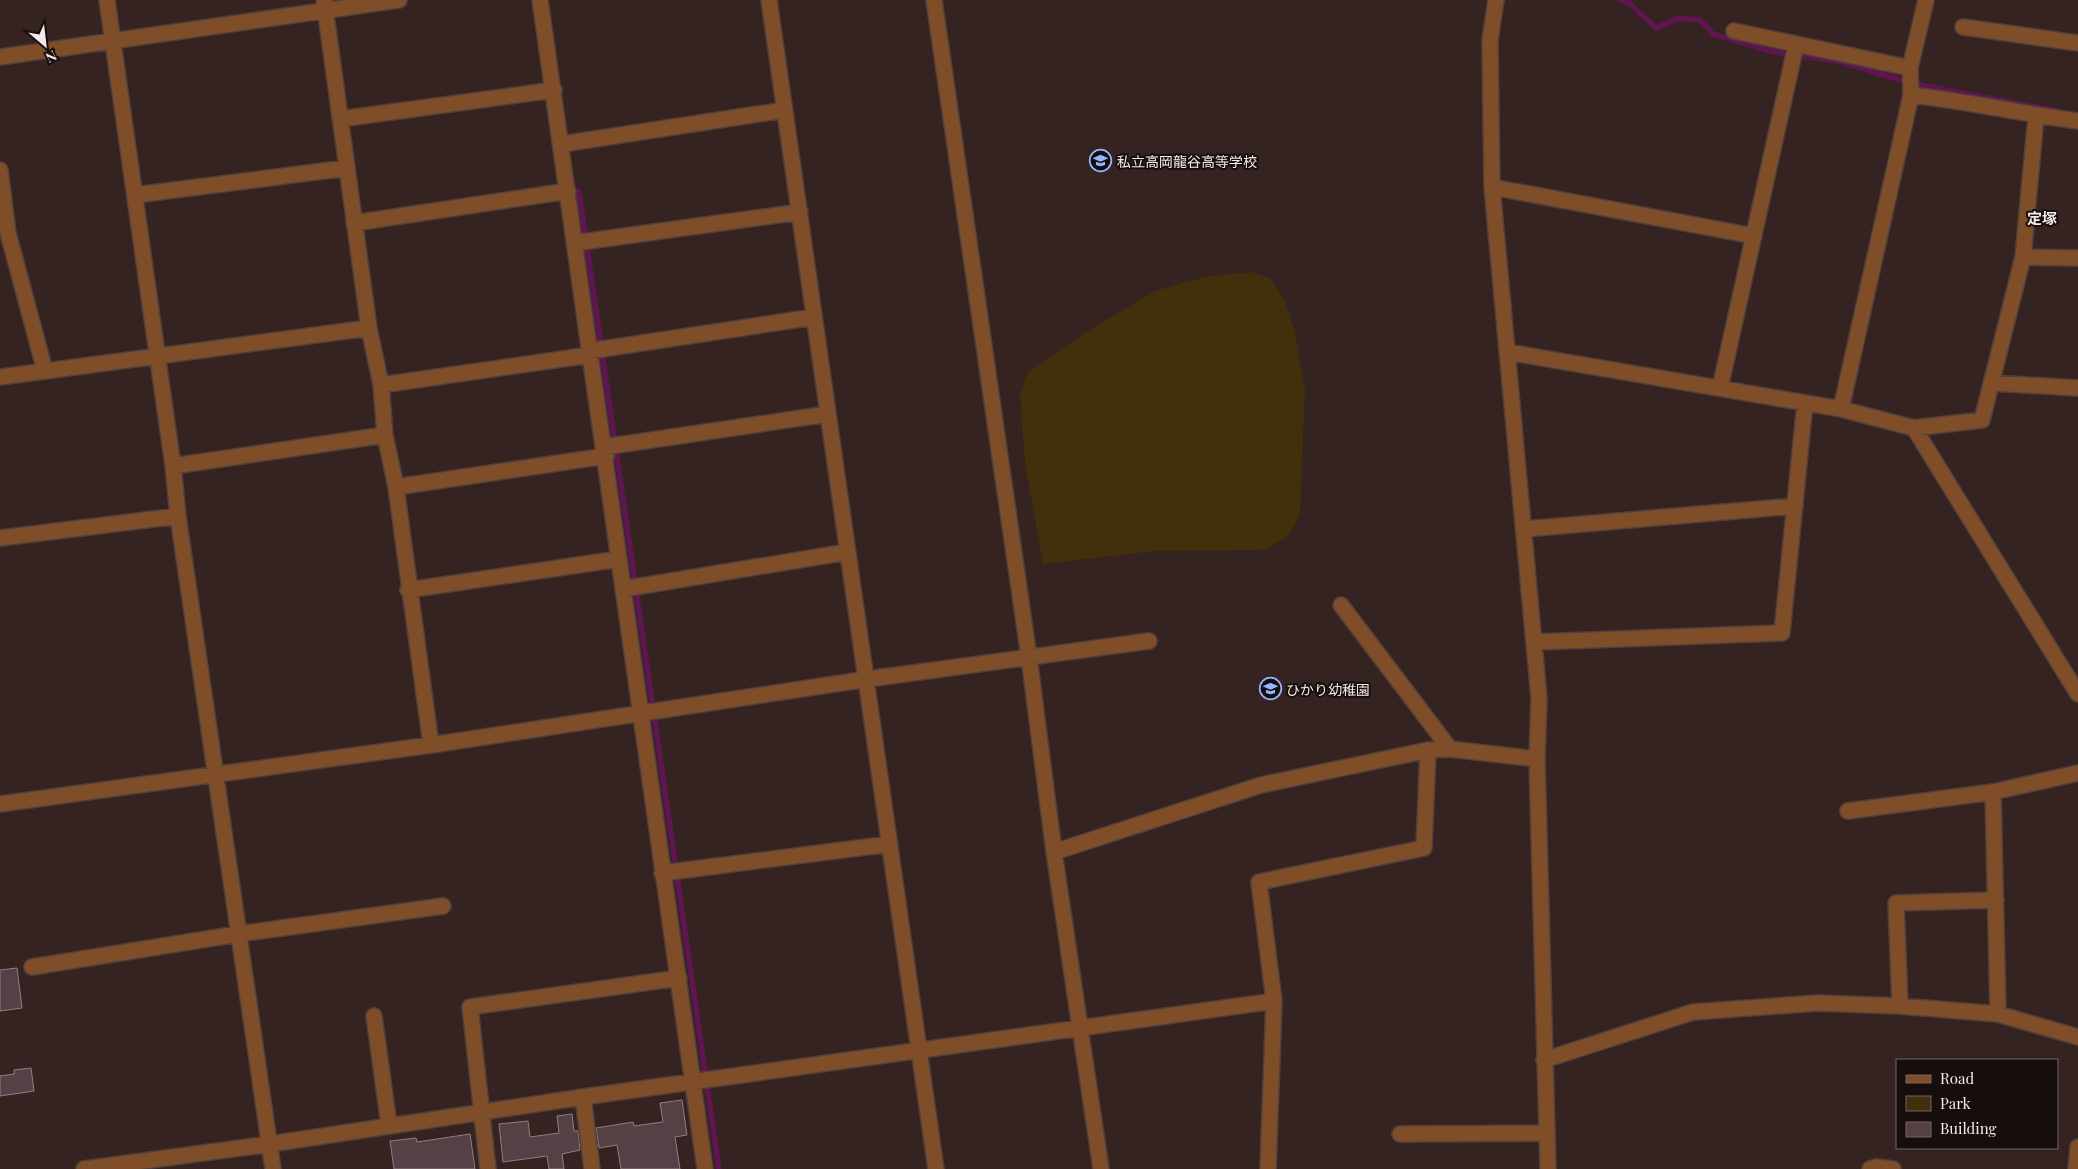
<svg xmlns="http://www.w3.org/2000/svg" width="2078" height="1169" viewBox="0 0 2078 1169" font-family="'Playfair Display','Noto Sans JP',serif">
  <rect width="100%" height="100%" fill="#342320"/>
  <path fill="#42300d" d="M1251 272 1270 278 1285 301 1295 333 1305 389 1300 515 1287 537 1264 550 1155 551 1043 564 1025 463 1020 396 1027 373 1086 332 1155 291 1205 277Z"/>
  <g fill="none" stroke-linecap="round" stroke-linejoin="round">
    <path stroke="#601450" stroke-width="5.5" d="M1620 0 1629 3 1656 28 1678 18 1700 20 1713 34 1774 52 1842 62 1910 83 2058 111
      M579 191 719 1169"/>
  </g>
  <path fill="#544045" stroke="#927d81" d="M17 968 22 1008 0 1011V970Z
    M31 1068 34 1091 0 1096V1076L14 1074V1070Z
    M682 1100 687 1135 675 1137 680 1169H621L617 1145 599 1148 596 1128 633 1122 634 1126 663 1122 660 1103Z
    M572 1114 574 1131H578L580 1150 562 1154 564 1169H549L547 1156 503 1162 499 1124 528 1121 530 1137 559 1133 557 1116Z
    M470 1134 475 1169H394L390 1141 416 1138 417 1142Z"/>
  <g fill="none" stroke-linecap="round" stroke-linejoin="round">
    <defs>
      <path id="minor" d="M107 0 173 466 178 516 273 1169
        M324 0 369 328 381 385 385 435 396 487 431 745
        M540 0 705 1169
        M769 0 936 1169
        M934 0 1029 657 1054 852 1101 1169
        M1496 0 1490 40 1492 187 1539 698 1537 759 1548 1169
        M1963 27 2078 43
        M1734 31 1910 68
        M0 57 399 0
        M1911 95C1967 101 2022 114 2078 121
        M340 119 554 90
        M562 144 785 110
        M0 170 8 233 45 371
        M1492 187 1754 236
        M135 195 347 168
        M354 223 568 191
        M574 243 800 212
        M2023 257 2078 258
        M589 351 814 317
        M1507 352 1841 409 1914 428 2078 694
        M0 377 369 328
        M1991 383 2078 388
        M381 385 590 355
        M1720 388 1796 45
        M1841 409 1911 95 1910 68 1926 0
        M1914 428 1982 420 2023 257 2036 116
        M604 447 828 414
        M173 466 385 435
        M396 487 606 456
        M1524 529 1795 506
        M0 538 178 516
        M623 589 847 552
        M408 590 619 559
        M1341 605 1450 749
        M1536 642 1782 633 1805 403
        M0 804 431 745 868 679 1149 641
        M1848 811 1993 792
        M1054 852 1261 785 1428 750 1450 749 1537 759
        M662 873 890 844
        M32 967 238 934 443 906
        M1900 1006 1896 903 1996 900
        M1998 1014 1993 792 2078 773
        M374 1016 389 1125
        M1544 1060 1693 1012 1818 1003 1900 1006 1998 1014 2078 1037
        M583 1097 592 1169
        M1400 1134 1547 1133
        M84 1169 270 1144 583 1097 1274 1001
        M488 1169 470 1007 679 978
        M1268 1169 1274 1001 1259 882 1424 848 1428 750
        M1870 1169 1876 1167 1893 1169
        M2076 1169 2078 1147"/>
    </defs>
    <use href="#minor" stroke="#4f3f3c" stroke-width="18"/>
    <use href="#minor" stroke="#804d29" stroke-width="15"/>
  </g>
  <defs>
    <symbol id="school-ring" viewBox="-11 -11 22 22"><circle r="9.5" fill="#160e0d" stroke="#91b8fd" stroke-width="1.5"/><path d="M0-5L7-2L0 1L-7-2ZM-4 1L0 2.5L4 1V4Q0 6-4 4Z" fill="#91b8fd"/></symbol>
  </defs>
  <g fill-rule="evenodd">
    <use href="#school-ring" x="1088" y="148" width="25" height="25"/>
    <use href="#school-ring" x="1258" y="676" width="25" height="25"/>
  </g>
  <g text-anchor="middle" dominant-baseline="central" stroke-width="4" stroke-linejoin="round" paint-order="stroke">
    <g font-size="14" fill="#f6eae8" stroke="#160e0d" text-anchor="start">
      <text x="1117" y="161">私立高岡龍谷高等学校</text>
      <text x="1286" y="689">ひかり幼稚園</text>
    </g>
    <g font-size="15" font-weight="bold" fill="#f6eae8" stroke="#160e0d">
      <text x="2042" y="218">定塚</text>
    </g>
  </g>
  <rect x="1896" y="1059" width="162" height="90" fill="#160e0d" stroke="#706665"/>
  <rect x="1906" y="1075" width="25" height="8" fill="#804d29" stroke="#706665"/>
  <text x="1940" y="1084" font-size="15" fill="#f6eae8">Road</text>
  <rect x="1906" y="1096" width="25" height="15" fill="#42300d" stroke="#706665"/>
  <text x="1940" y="1109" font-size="15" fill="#f6eae8">Park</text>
  <rect x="1906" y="1122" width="25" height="15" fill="#544045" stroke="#706665"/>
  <text x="1940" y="1134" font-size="15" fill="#f6eae8">Building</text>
  <g transform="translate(45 45) rotate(152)" stroke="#160e0d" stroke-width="4" paint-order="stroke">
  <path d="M0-4L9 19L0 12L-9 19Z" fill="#f6eae8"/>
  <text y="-8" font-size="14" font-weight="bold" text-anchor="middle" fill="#f6eae8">N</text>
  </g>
</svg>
